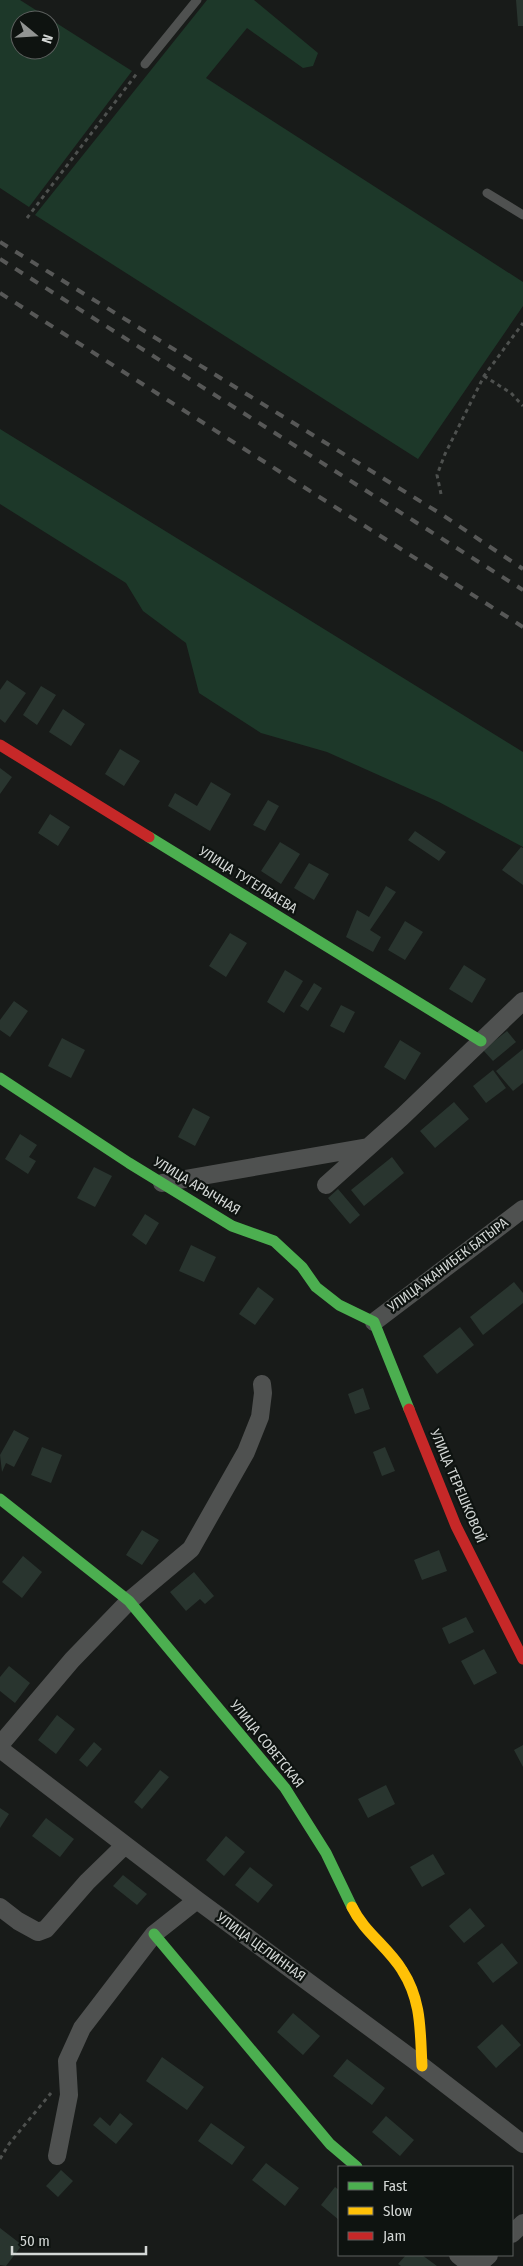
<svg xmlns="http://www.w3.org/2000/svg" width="523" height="2266" viewBox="0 0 523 2266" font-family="'Fira Sans Condensed',sans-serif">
  <rect width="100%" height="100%" fill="#181b19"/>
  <path fill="#1d3829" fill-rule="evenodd" d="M0 0H20L132 71 29 207 0 188ZM20 20H50V50H20Z
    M207 0H254L318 53 313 66 303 68 247 28 206 78 523 282V306L418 459 35 215Z
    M0 429 523 752V847L439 802 327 752 261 733 199 693 186 643 143 611 126 583 0 504Z"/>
  <path fill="#29352f" d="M516 0H523V26H518Z
    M7 680 26 693 5 723 0 719V690Z
    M41 686 56 695 37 725 23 715Z
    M63 709 85 724 71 746 49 732Z
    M120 749 140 761 124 786 105 774Z
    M0 768 12 777 0 794Z
    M211 782 231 794 210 831 168 806 175 793 197 806Z
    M268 800 279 806 265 831 253 825Z
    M50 814 70 827 58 846 38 833Z
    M415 831 446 852 439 861 408 840Z
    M280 842 300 854 281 884 261 871Z
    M521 847 523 848V885L502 870Z
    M309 863 329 874 314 900 294 888Z
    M386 886 396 892 370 930 381 937 373 952 346 937 357 910 369 917Z
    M405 921 423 932 405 960 388 950Z
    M230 933 247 943 226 977 209 966Z
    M464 965 486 979 472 1003 449 989Z
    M285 970 303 981 284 1013 267 1002Z
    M314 983 322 988 308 1011 300 1006Z
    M14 1001 28 1011 10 1037 0 1030V1020Z
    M341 1005 355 1012 344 1033 330 1026Z
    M507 1031 516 1042 493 1061 483 1050Z
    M62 1038 85 1050 71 1078 48 1066Z
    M400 1040 421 1053 405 1080 384 1067Z
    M523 1049V1083L513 1091 496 1071Z
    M493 1070 506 1088 486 1103 473 1086Z
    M454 1102 469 1119 435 1148 420 1131Z
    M193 1108 210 1117 195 1146 178 1137Z
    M20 1134 37 1145 29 1157 36 1161 28 1174 5 1159Z
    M392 1157 404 1173 364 1206 351 1190Z
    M94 1167 112 1176 95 1207 77 1198Z
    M338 1189 360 1215 350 1224 328 1198Z
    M145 1214 159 1223 146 1245 132 1235Z
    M191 1245 216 1257 204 1282 179 1271Z
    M514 1282 523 1293V1303L483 1335 470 1317Z
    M258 1287 274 1299 255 1325 239 1314Z
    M460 1327 474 1345 437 1374 423 1356Z
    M363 1388 370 1409 355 1414 348 1394Z
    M14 1430 29 1438 14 1467 6 1463 2 1472 0 1455Z
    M42 1447 62 1455 51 1483 31 1475Z
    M385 1447 395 1471 382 1476 373 1452Z
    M142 1530 159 1540 142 1565 126 1555Z
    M439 1550 447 1571 422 1580 414 1560Z
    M23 1556 42 1572 22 1598 2 1582Z
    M194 1572 214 1596 205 1604 200 1599 186 1611 170 1592Z
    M466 1617 474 1632 449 1644 442 1628Z
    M484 1649 497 1673 474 1685 461 1661Z
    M9 1666 30 1683 15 1703 0 1691V1677Z
    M57 1715 75 1729 56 1754 38 1740Z
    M94 1742 102 1749 87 1767 79 1760Z
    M523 1745V1767L514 1750Z
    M160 1770 169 1777 142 1809 134 1802Z
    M386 1785 395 1804 368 1818 358 1799Z
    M0 1808 9 1814 0 1828Z
    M46 1818 74 1839 60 1857 32 1836Z
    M226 1836 245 1852 224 1876 206 1860Z
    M433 1854 445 1874 422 1887 410 1867Z
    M250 1867 273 1885 258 1903 235 1885Z
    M123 1875 147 1894 137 1905 113 1886Z
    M470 1908 485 1926 464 1943 449 1926Z
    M502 1943 518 1963 493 1983 477 1963Z
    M293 2013 320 2036 303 2055 277 2032Z
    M502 2024 521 2045 496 2068 477 2047Z
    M162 2057 204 2087 187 2110 146 2081Z
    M347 2059 385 2088 372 2105 333 2076Z
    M120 2113 133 2124 116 2144 93 2125 100 2117 110 2126Z
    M386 2116 414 2140 400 2156 372 2132Z
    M211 2123 245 2147 232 2165 198 2141Z
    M266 2163 299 2188 285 2206 252 2180Z
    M61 2170 73 2181 58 2197 46 2186Z
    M335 2187 339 2190V2220L321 2205Z
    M0 2228 22 2245 6 2266 0 2265Z
    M406 2255H422L437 2266H401L398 2264Z"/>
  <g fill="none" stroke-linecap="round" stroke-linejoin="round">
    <path stroke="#4e514f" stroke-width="3" stroke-dasharray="4 4" stroke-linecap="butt" d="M27 218 138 72
      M484 376 511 393 523 406
      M441 494 437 475 445 454 484 376 523 323
      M0 2159 9 2144 51 2093"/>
    <path stroke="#4f5150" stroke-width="9" d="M145 64 197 0
      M487 193 523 215"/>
    <path stroke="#4f5150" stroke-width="18" d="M162 1183 368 1147
      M326 1185 402 1117 523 1001
      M374 1322 523 1209
      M0 1745 72 1660 129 1601 191 1549 246 1452 260 1417 263 1393 262 1384
      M0 1749 197 1900 422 2066 523 2144
      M0 1907 18 1921 38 1932 46 1929 87 1882 125 1845
      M57 2156 69 2095 67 2061 82 2028 154 1934 197 1900
      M512 2234 523 2223
      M458 2255 472 2266
      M477 2266 489 2255"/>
    <path stroke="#4caf50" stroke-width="11" d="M149 837 481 1041
      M0 1078 129 1163 232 1226 274 1241 302 1267 316 1287 339 1305 374 1322 409 1409
      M0 1499 129 1601 285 1788 326 1853 352 1907
      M154 1934 330 2144 357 2167"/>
    <path stroke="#ffc107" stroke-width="11" d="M352 1907C364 1932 388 1947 402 1970 422 2001 420 2031 422 2066"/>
    <path stroke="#c62828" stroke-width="11" d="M0 745 149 837
      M409 1409 456 1526 523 1659"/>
    <path stroke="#575857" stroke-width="4" stroke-dasharray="9 9" stroke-linecap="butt" d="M0 242 441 514 523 569
      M0 259 523 590
      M0 293 523 627"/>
  </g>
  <g text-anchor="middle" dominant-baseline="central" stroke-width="4.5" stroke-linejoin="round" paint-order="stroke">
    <g font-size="14" fill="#d3d7d5" stroke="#0e1310">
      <text transform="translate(248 880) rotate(32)">УЛИЦА ТУГЕЛБАЕВА</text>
      <text transform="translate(197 1186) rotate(31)">УЛИЦА АРЫЧНАЯ</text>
      <text transform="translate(448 1265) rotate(-37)">УЛИЦА ЖАНИБЕК БАТЫРА</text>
      <text transform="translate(458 1486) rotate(67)">УЛИЦА ТЕРЕШКОВОЙ</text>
      <text transform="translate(267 1744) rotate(51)">УЛИЦА СОВЕТСКАЯ</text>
      <text transform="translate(261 1947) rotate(36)">УЛИЦА ЦЕЛИННАЯ</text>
    </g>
  </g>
  <rect x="338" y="2166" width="175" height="90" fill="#0e1310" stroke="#5d615f"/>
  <rect x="348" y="2182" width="25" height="8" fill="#4caf50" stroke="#5d615f"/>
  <text x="383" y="2191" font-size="15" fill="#d3d7d5">Fast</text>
  <rect x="348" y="2207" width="25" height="8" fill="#ffc107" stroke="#5d615f"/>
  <text x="383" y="2216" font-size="15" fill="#d3d7d5">Slow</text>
  <rect x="348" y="2232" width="25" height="8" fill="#c62828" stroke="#5d615f"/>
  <text x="383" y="2241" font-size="15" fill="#d3d7d5">Jam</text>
  <g transform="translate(35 35) rotate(108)"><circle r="24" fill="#0e1310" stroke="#5d615f"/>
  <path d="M0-4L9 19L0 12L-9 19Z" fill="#929593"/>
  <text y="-8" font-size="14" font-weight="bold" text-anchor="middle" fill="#d3d7d5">N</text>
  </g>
  <path d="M12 2246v8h134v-8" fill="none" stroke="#d3d7d5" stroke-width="2.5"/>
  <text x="20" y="2246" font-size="15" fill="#d3d7d5" stroke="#0e1310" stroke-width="4" paint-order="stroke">50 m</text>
</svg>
